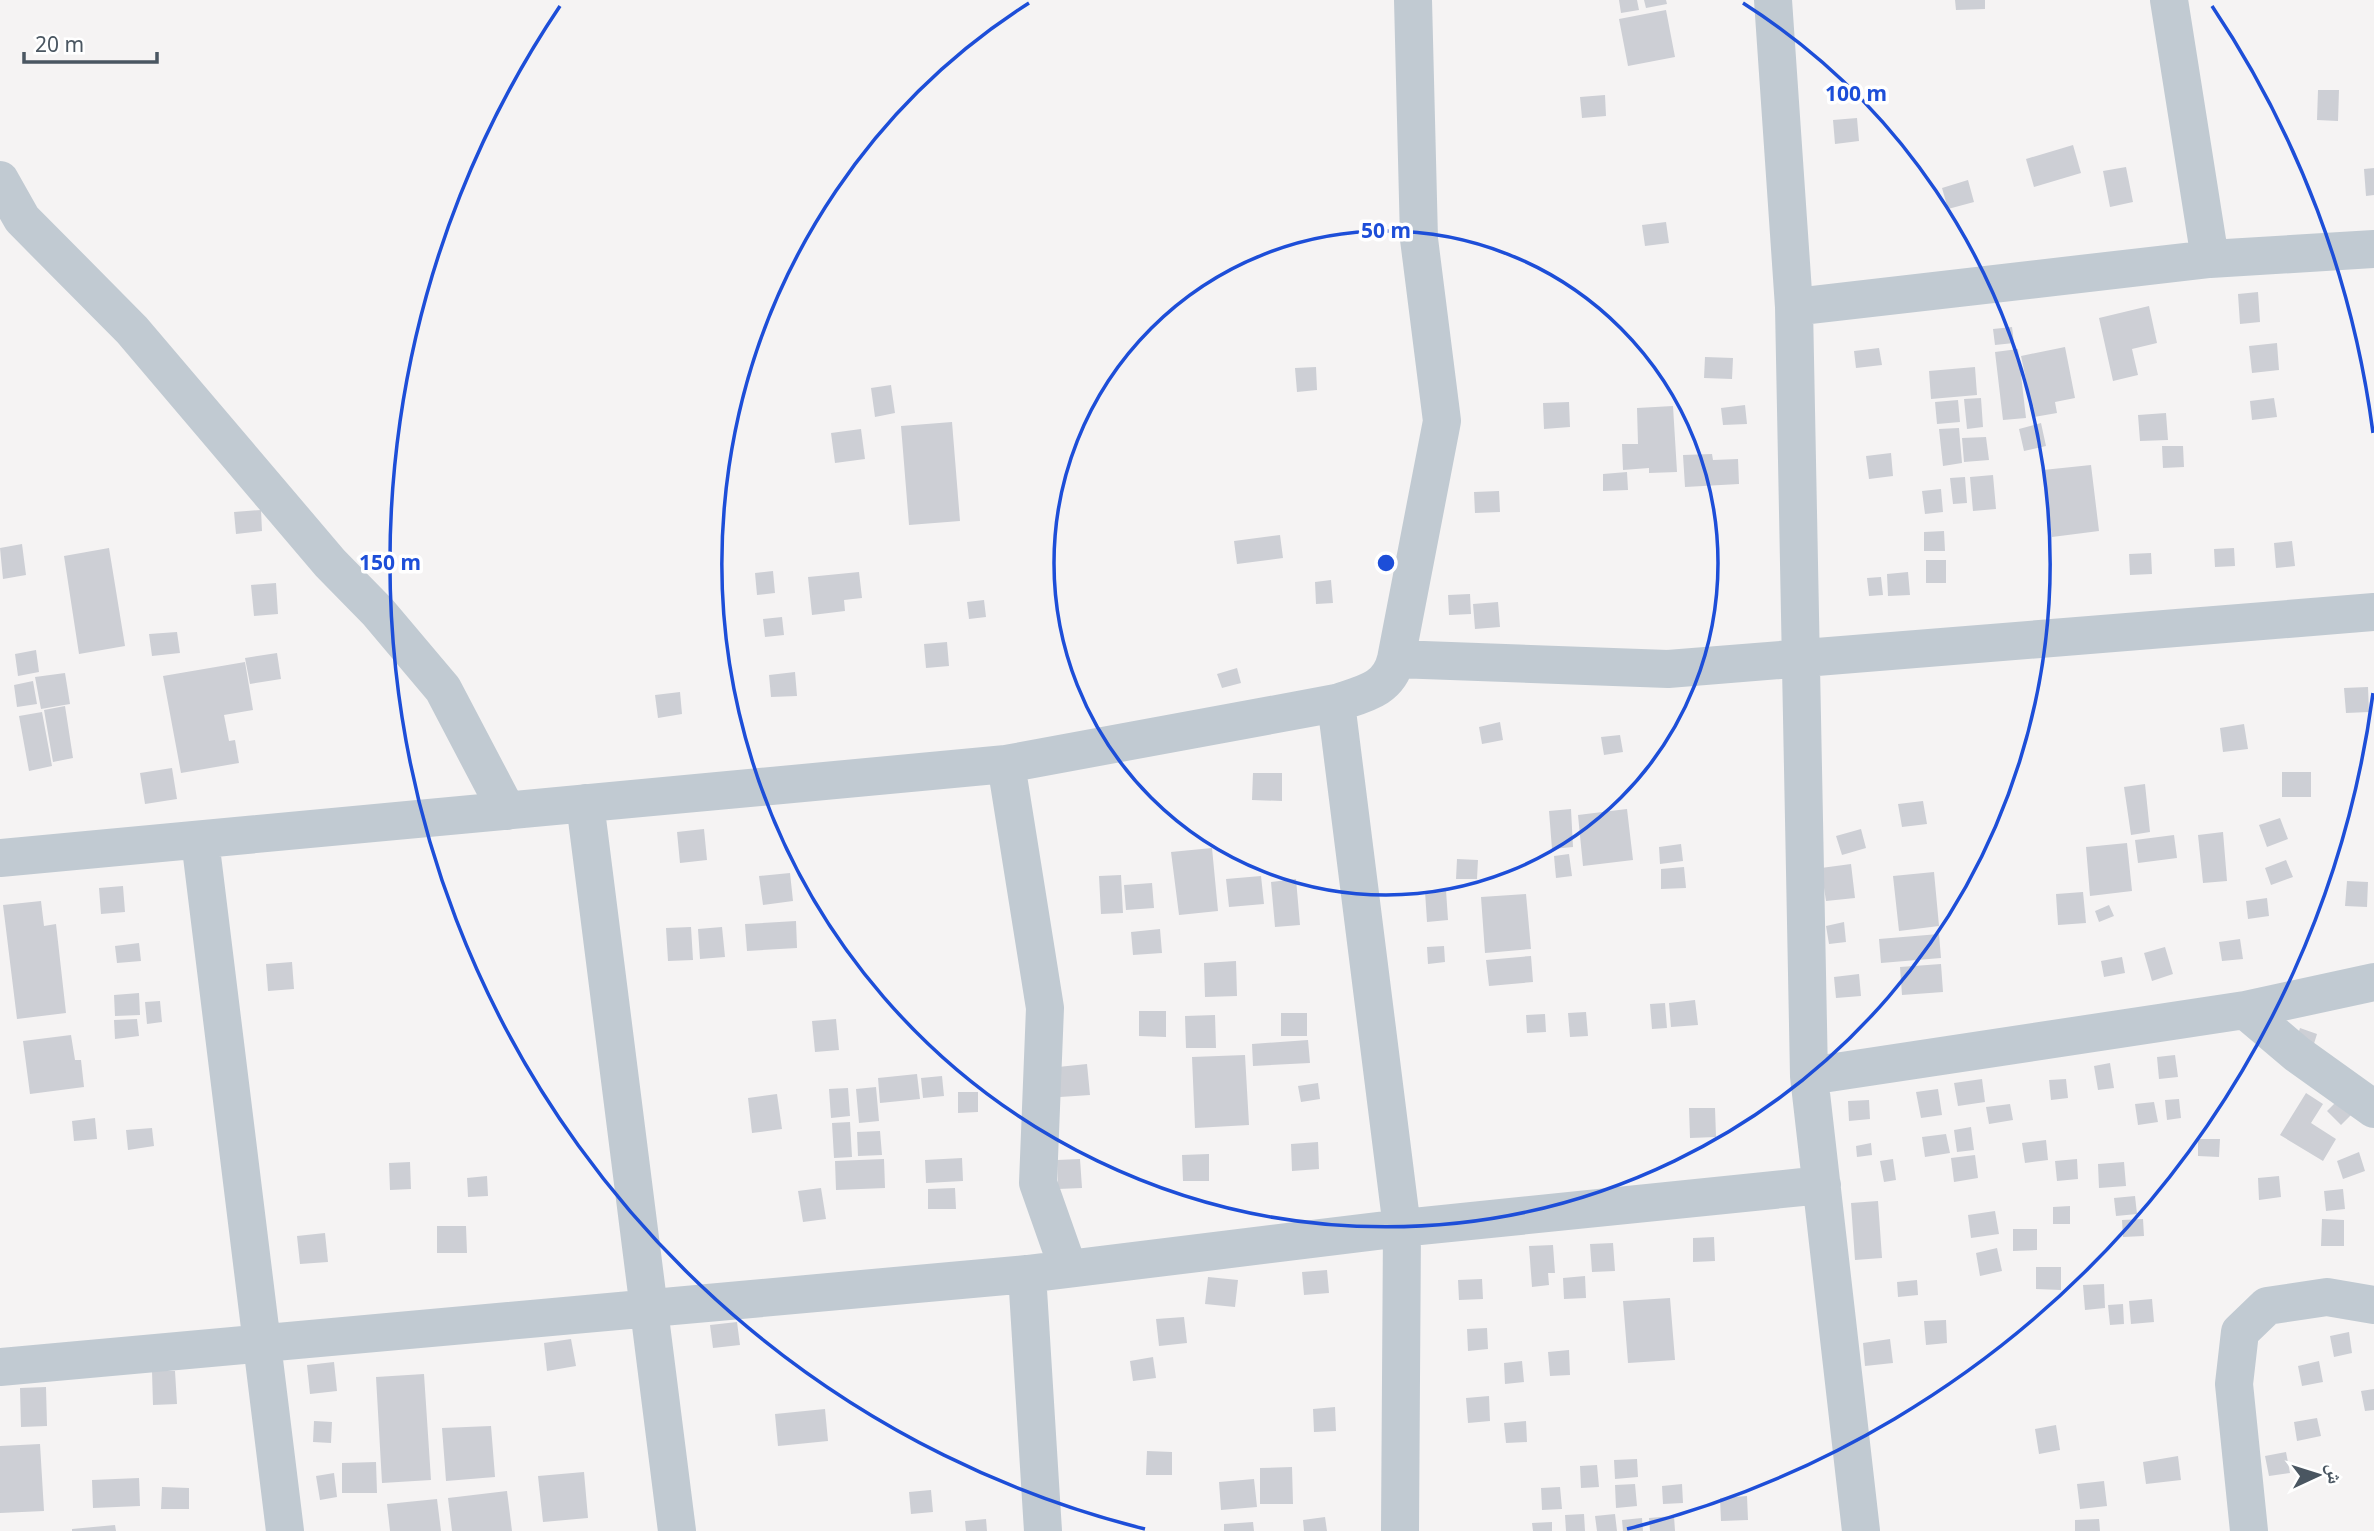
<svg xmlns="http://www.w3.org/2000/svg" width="2374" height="1531" viewBox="0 0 2374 1531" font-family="'Noto Sans','Noto Naskh Arabic',sans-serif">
  <rect width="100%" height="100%" fill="#f5f3f3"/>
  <path fill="#cdcfd5" d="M1619 0H1637L1639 10 1621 13Z
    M1644 0H1666L1667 4 1646 8Z
    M1955 0H1985V9L1956 10Z
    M1666 10 1675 57 1628 66 1619 19Z
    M2318 90H2339L2338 121 2317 120Z
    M1605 95 1606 116 1582 118 1580 97Z
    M1857 118 1859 141 1835 144 1833 120Z
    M2073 145 2081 173 2034 187 2026 159Z
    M2126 167 2133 202 2110 207 2103 171Z
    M2374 168V195L2366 196 2364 169Z
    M1968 180 1974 202 1948 209 1942 188Z
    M1666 222 1669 243 1645 246 1642 225Z
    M2258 292 2260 322 2240 324 2238 294Z
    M2149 306 2157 343 2132 349 2138 375 2113 381 2099 318Z
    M2012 327 2014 343 1995 345 1993 329Z
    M2277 343 2279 370 2252 373 2249 346Z
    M2065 347 2075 398 2055 402 2057 413 2034 417 2021 356Z
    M1879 348 1882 365 1856 368 1854 351Z
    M2018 349 2026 418 2003 420 1995 352Z
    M1705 357 1733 358 1732 379 1704 378Z
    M1316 367 1317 390 1297 392 1295 368Z
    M1975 367 1977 395 1931 399 1929 371Z
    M891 385 895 413 875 417 871 388Z
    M1981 398 1983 427 1967 429 1964 399Z
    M2274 398 2277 417 2252 420 2250 401Z
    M1958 400 1960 422 1937 424 1935 402Z
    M1569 402 1570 427 1544 429 1543 403Z
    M1745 405 1747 424 1723 425 1721 408Z
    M1673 406 1677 472 1649 473V468L1623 470 1622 444H1638L1637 408Z
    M2166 413 2168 440 2140 441 2138 415Z
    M952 422 960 521 909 525 901 426Z
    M2041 423 2046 446 2024 451 2019 429Z
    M1959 428 1962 463 1943 466 1939 429Z
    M861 429 865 459 835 463 831 433Z
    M1986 437 1989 460 1964 462 1962 438Z
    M2162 446H2183L2184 467 2163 468Z
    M1891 453 1893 476 1869 479 1866 456Z
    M1712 454 1713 460 1738 459 1739 484 1685 487 1683 455Z
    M2091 465 2099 531 2052 537 2043 470Z
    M1627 472 1628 490 1603 491V474Z
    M1993 475 1996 509 1973 511 1970 477Z
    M1965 477 1967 503 1953 504 1950 478Z
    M1941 489 1943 512 1925 514 1922 491Z
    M1499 491 1500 512 1475 513 1474 492Z
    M261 510 262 531 236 534 234 512Z
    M1944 531 1945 551H1924V532Z
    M1280 535 1283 558 1237 564 1234 541Z
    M2292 541 2295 566 2276 568 2274 543Z
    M22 544 26 575 3 579 0 548Z
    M109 548 125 646 79 654 64 556Z
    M2234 548 2235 566 2215 567 2214 549Z
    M2151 553 2152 574 2130 575 2129 554Z
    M1926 560H1946V583H1926Z
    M773 571 775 593 757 595 755 573Z
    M859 572 862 598 844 600 845 611 812 615 808 577Z
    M1908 572 1910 595 1888 596 1887 574Z
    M1881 577 1883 595 1869 596 1867 578Z
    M1331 580 1333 603 1316 604 1315 582Z
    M276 583 278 614 254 616 251 585Z
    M1470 594 1471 614 1449 615 1448 595Z
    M984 600 986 617 969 619 967 602Z
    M1498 602 1500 627 1475 629 1473 604Z
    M782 617 784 635 765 637 763 619Z
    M177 632 180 653 152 656 149 634Z
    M947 642 949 666 926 668 924 644Z
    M36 650 39 672 18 676 15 654Z
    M277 653 281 679 250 684 245 658Z
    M245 662 253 710 224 715 229 741 235 740 239 763 181 773 163 676Z
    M1237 668 1241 683 1222 688 1217 674Z
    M795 672 797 696 771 697 769 675Z
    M65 673 70 704 41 709 35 677Z
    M33 681 37 704 17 707 14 685Z
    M2368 687 2369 712 2346 713 2344 688Z
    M680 692 682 714 658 718 655 695Z
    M65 706 73 758 53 762 44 710Z
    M42 712 52 766 29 771 19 716Z
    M1500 722 1503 740 1482 744 1479 727Z
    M2244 724 2248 749 2223 752 2220 728Z
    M1620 735 1623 752 1604 755 1601 737Z
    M172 768 177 799 145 804 140 773Z
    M2282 772H2311V797H2282Z
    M1253 773H1282V801L1252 800Z
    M2145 784 2150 832 2131 835 2124 787Z
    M1923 801 1927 824 1902 827 1898 804Z
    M1571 809 1573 847 1552 849 1549 811Z
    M1627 809 1633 860 1583 866 1578 815Z
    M2280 818 2288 839 2267 847 2259 825Z
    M704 829 707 860 680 863 677 832Z
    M1861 829 1866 848 1842 855 1836 836Z
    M2223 832 2227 881 2203 883 2198 835Z
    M2174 835 2177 858 2138 863 2135 840Z
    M2127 843 2132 891 2090 896 2086 847Z
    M1681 844 1683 861 1660 864 1659 847Z
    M1212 848 1218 911 1179 915 1171 852Z
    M1569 854 1572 876 1556 878 1554 856Z
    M1457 859 1478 860 1477 879H1456Z
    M2286 860 2293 877 2271 885 2265 868Z
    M1851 864 1855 898 1826 901 1821 868Z
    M1684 867 1686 888 1661 889V869Z
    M1934 872 1939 926 1899 931 1893 876Z
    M790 873 793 901 763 905 759 876Z
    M1121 875 1123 913 1101 914 1099 876Z
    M1261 876 1264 904 1229 907 1226 879Z
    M1296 879 1300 925 1275 927 1271 882Z
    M2347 881 2368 882 2367 907 2345 906Z
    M1152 883 1154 908 1126 910 1124 885Z
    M123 886 125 912 101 914 99 888Z
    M1446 890 1448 920 1427 922 1425 891Z
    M2083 892 2086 923 2058 925 2056 894Z
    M1526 894 1531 949 1485 953 1481 897Z
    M2267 898 2269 916 2248 919 2246 901Z
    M41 901 44 926 56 924 66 1013 17 1019 3 905Z
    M2109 905 2114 916 2099 922 2095 911Z
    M796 921 797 948 747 951 745 924Z
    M1844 922 1846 942 1829 944 1826 926Z
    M691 927 693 960 668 961 666 928Z
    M722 927 725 957 700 959 698 929Z
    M1160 929 1162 953 1133 955 1131 932Z
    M1939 934 1941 958 1881 963 1879 939Z
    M2240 939 2243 959 2222 961 2219 942Z
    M139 943 141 961 117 963 115 946Z
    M1444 946 1445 962 1428 964 1427 947Z
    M2165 947 2173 974 2152 981 2144 953Z
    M1531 956 1533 982 1489 986 1486 960Z
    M2122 957 2125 973 2104 977 2101 961Z
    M1236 961 1237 996 1205 997 1204 963Z
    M292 962 294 989 268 991 266 964Z
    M1941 964 1943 992 1902 995 1900 967Z
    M1859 974 1861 996 1836 998 1834 977Z
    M139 993 140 1015 115 1016 114 995Z
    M1695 1000 1698 1025 1671 1027 1669 1003Z
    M160 1001 162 1022 147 1024 145 1002Z
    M1665 1003 1667 1028 1652 1029 1650 1004Z
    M1139 1011H1166V1037L1139 1036Z
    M1586 1012 1588 1036 1570 1037 1568 1013Z
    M1281 1013H1307V1036H1281Z
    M1545 1014 1546 1032 1527 1033 1526 1015Z
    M1215 1015 1216 1048H1186L1185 1016Z
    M137 1019 139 1036 115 1039 114 1020Z
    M836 1019 839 1050 815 1052 812 1021Z
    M2300 1028 2317 1034 2312 1050 2295 1044Z
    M71 1035 75 1060H81L84 1087 30 1094 23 1041Z
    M1308 1040 1310 1063 1253 1066 1252 1044Z
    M1245 1055 1249 1125 1195 1128 1192 1057Z
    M2175 1055 2178 1077 2159 1079 2157 1057Z
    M2110 1063 2114 1088 2098 1090 2094 1066Z
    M1087 1064 1090 1095 1060 1097 1058 1067Z
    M917 1074 920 1099 880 1103 878 1078Z
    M942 1076 944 1096 923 1098 921 1078Z
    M1982 1079 1985 1102 1958 1106 1954 1083Z
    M2066 1079 2068 1098 2051 1100 2049 1080Z
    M1318 1083 1320 1099 1301 1102 1298 1086Z
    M876 1087 879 1121 859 1123 856 1089Z
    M848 1088 850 1116 831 1118 829 1089Z
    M1938 1089 1942 1115 1921 1118 1916 1092Z
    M958 1092H978V1112L958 1113Z
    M2306 1093 2323 1104 2311 1123 2336 1139 2323 1161 2280 1135Z
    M777 1094 782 1129 752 1133 748 1098Z
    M2179 1099 2181 1118 2167 1120 2165 1100Z
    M2339 1099 2353 1113 2341 1125 2327 1111Z
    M1869 1100 1870 1119 1849 1121 1848 1101Z
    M2154 1102 2158 1122 2138 1125 2135 1104Z
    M2010 1104 2013 1120 1989 1124 1986 1107Z
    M1689 1108H1715L1716 1137 1690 1138Z
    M95 1118 97 1139 74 1141 72 1121Z
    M850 1122 852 1157 834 1158 832 1123Z
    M1971 1127 1974 1150 1957 1152 1954 1130Z
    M152 1128 154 1146 128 1150 126 1130Z
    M880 1131 882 1155 858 1156 857 1132Z
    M1946 1134 1950 1153 1925 1157 1922 1137Z
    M2198 1139H2220L2219 1157 2198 1156Z
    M2046 1140 2048 1160 2025 1163 2022 1143Z
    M1318 1142 1319 1169 1292 1171 1291 1144Z
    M1871 1143 1872 1155 1857 1157 1856 1146Z
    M2359 1152 2365 1171 2343 1179 2337 1161Z
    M1209 1154V1181H1183L1182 1155Z
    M1975 1155 1978 1178 1954 1182 1951 1158Z
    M962 1158 963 1181 926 1183 925 1160Z
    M884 1159 885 1188 836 1190 835 1161Z
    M1080 1159 1082 1188 1058 1189 1057 1160Z
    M1893 1159 1896 1180 1884 1182 1880 1161Z
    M2077 1159 2078 1179 2057 1181 2055 1161Z
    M410 1162 411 1189 390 1190 389 1163Z
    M2124 1162 2126 1186 2099 1188 2098 1164Z
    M487 1176 488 1196 468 1197 467 1178Z
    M2279 1176 2281 1197 2259 1200 2258 1178Z
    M821 1188 826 1219 803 1222 798 1191Z
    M955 1188 956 1209H928V1189Z
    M2343 1189 2345 1209 2326 1211 2324 1191Z
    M2135 1196 2137 1214 2116 1216 2114 1198Z
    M1878 1201 1882 1258 1855 1260 1851 1203Z
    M2070 1206V1224H2053V1207Z
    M1995 1211 1999 1234 1971 1238 1968 1215Z
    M2143 1219 2144 1236 2123 1237 2122 1220Z
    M2322 1219 2344 1220V1246H2321Z
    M437 1226H466L467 1253H437Z
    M2013 1229H2037V1250L2013 1251Z
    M325 1233 328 1262 300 1264 297 1236Z
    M1714 1237 1715 1261 1693 1262V1238Z
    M1613 1243 1615 1271 1592 1272 1590 1244Z
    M1553 1245 1555 1273H1548L1549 1285 1532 1287 1529 1246Z
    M1997 1248 2002 1271 1980 1276 1976 1253Z
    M2036 1267H2061V1290L2036 1289Z
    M1327 1270 1329 1293 1304 1295 1302 1272Z
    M1585 1276 1586 1298 1564 1299 1563 1278Z
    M1208 1277 1238 1280 1235 1307 1205 1304Z
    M1482 1279 1483 1299 1459 1300 1458 1280Z
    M1917 1280 1918 1295 1898 1297 1897 1282Z
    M2104 1284 2105 1308 2085 1310 2083 1285Z
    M1670 1298 1675 1360 1628 1363 1623 1301Z
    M2152 1299 2154 1322 2131 1324 2129 1301Z
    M2123 1304 2124 1324 2110 1325 2108 1305Z
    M1184 1317 1187 1343 1159 1346 1156 1319Z
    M1946 1320 1947 1343 1926 1345 1924 1321Z
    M737 1322 740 1345 713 1348 710 1325Z
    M1487 1328 1488 1349 1468 1351 1467 1329Z
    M2349 1332 2352 1353 2334 1357 2330 1336Z
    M571 1339 576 1366 547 1371 544 1343Z
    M1890 1339 1893 1363 1865 1366 1863 1343Z
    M1569 1350 1570 1375 1550 1376 1548 1352Z
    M1153 1357 1156 1378 1133 1381 1130 1361Z
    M1522 1361 1524 1382 1505 1384 1504 1363Z
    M2319 1361 2323 1382 2302 1386 2298 1366Z
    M334 1362 337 1391 310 1394 307 1365Z
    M152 1371H175L177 1404 153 1405Z
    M424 1374 431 1480 382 1483 376 1377Z
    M46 1387 47 1426 21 1427 20 1388Z
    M2374 1389V1410L2365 1411 2361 1391Z
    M1489 1396 1490 1421 1468 1423 1466 1398Z
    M1335 1407 1336 1431 1314 1432 1313 1409Z
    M825 1409 828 1441 778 1446 775 1414Z
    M2317 1418 2321 1436 2297 1441 2294 1422Z
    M314 1421 332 1422 331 1443 313 1442Z
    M1526 1421 1527 1442 1506 1443 1504 1423Z
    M2056 1425 2060 1450 2039 1454 2035 1429Z
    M491 1426 495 1477 446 1481 442 1428Z
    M40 1444 44 1511 0 1513V1446Z
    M1147 1451 1172 1452V1475H1146Z
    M2286 1452 2290 1473 2269 1476 2265 1456Z
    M2178 1456 2181 1480 2146 1484 2143 1462Z
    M1637 1459 1638 1477 1615 1479 1614 1460Z
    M376 1462 377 1493H342V1463Z
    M1597 1465 1599 1487 1581 1488 1580 1466Z
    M1292 1467 1293 1504H1260V1468Z
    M584 1472 588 1518 543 1522 538 1476Z
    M334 1473 337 1497 320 1500 316 1476Z
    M139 1478 140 1506 93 1508 92 1480Z
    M1254 1479 1257 1507 1221 1510 1219 1482Z
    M2104 1481 2107 1506 2080 1509 2077 1484Z
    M1635 1484 1637 1506 1616 1508 1615 1485Z
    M1682 1484 1683 1503 1663 1504 1662 1486Z
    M162 1487 189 1488V1509H161Z
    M1560 1487 1562 1509 1542 1510 1541 1488Z
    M931 1490 933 1512 911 1514 909 1492Z
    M507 1491 512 1531H452L448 1498Z
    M1747 1496 1748 1520 1721 1521 1720 1498Z
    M437 1499 441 1531H390L387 1504Z
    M1584 1514 1585 1531H1566L1565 1515Z
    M1615 1514 1617 1531H1597L1595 1516Z
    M1674 1516 1675 1531H1650L1649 1518Z
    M1325 1517 1327 1531H1304L1303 1520Z
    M1642 1518 1643 1531H1623L1622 1520Z
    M986 1519 987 1531H966L965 1521Z
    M2099 1519 2100 1531H2075V1520Z
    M1253 1522 1254 1531H1224V1524Z
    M1552 1522V1531H1533L1532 1523Z
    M115 1525 116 1531H72V1529Z"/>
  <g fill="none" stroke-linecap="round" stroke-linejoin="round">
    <path stroke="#c1cad2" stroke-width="38" d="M1773 0 1794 307 1809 1076 1861 1531
      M2169 0 2210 259
      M0 180 22 219 132 330 330 563 378 612 443 689 507 811
      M1794 307 2210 259 2374 249
      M1396 659 1442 421 1419 239 1413 0
      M1336 703 1402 1228 1400 1531
      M1006 764 1045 1008 1038 1183 1068 1268
      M585 803 677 1531
      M200 840 285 1531
      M0 858 1006 764 1336 703C1363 694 1389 690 1396 659L1668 669 2374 612
      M2245 1010 2297 1054 2374 1109
      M1809 1076 2245 1010 2374 982
      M1027 1274 1043 1531
      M0 1367 1027 1274 1402 1228 1822 1185
      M2249 1531 2234 1384 2240 1332 2267 1306 2327 1297 2374 1305"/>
  </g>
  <g fill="none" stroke="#1d4ed8" stroke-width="3.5">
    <circle cx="1386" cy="563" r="332"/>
    <path d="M1743 3A664 664 0 1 1 1029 3"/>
    <path d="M2373 693A996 996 0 0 1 1627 1529M1145 1529A996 996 0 0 1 560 6M2212 6A996 996 0 0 1 2373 433"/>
  </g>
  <circle cx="1386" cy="563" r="10" fill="#1d4ed8" stroke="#fff" stroke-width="3.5"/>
  <g font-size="21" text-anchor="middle" font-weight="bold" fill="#1d4ed8" stroke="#fff" stroke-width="7" stroke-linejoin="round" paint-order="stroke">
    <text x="1856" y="101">100 m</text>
    <text x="1386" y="238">50 m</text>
    <text x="390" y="570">150 m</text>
  </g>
  <g transform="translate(2318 1475) rotate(86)" stroke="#ffffff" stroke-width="5" paint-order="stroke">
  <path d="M0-5L12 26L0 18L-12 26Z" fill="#4a5661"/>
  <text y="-10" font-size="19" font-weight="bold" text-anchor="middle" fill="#4a5661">ش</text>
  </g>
  <path d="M24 52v10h133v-10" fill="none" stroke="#4a5661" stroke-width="3.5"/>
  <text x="35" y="52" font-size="21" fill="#4a5661" stroke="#ffffff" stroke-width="5" paint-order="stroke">20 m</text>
</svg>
